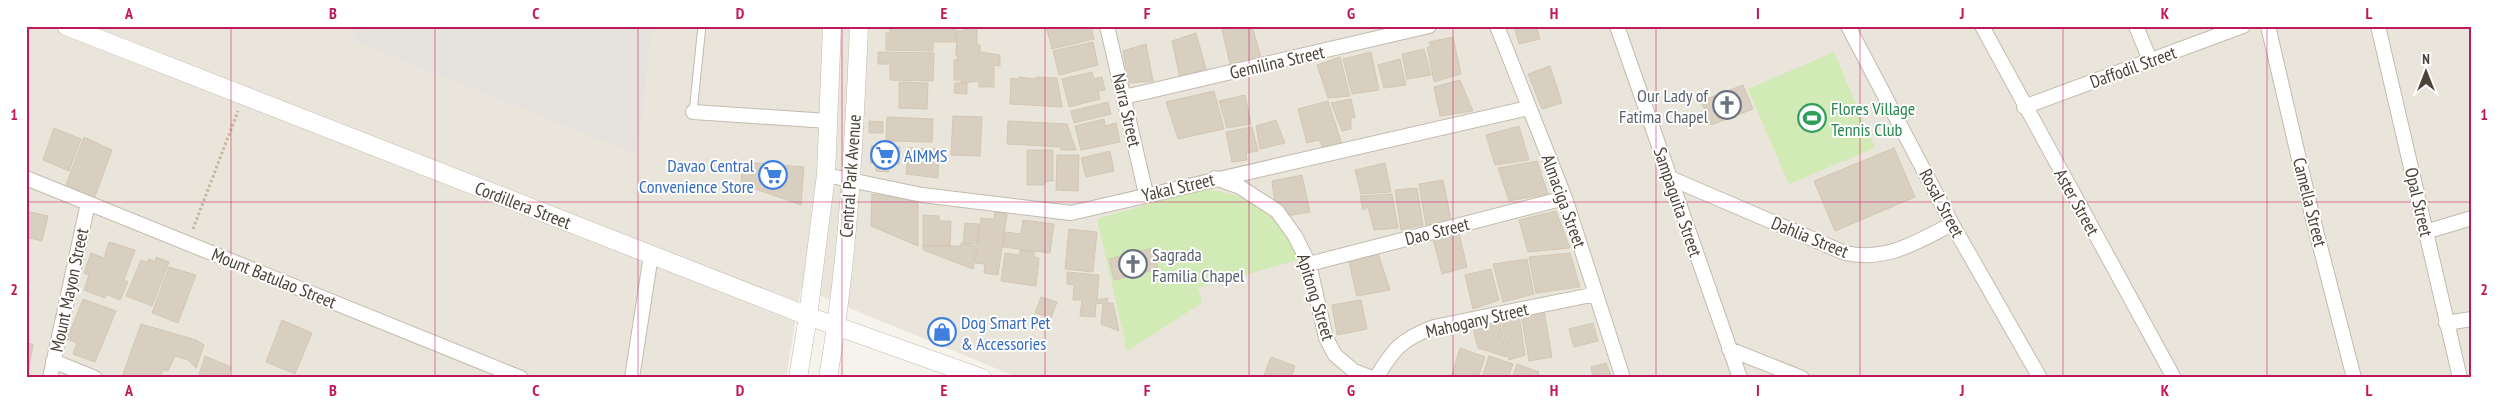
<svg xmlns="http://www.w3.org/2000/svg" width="2498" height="404" viewBox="0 0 2498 404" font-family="'PT Sans Narrow',sans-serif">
  <rect width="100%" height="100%" fill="#f6f3ec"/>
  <path fill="#eae5da" d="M26 26H356L353 41 638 154 653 26H2472V378H1019L801 288 786 378H26Z"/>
  <path fill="#e6e2dd" d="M356 26H653L638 155 353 41Z"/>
  <path fill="#d2eab5" d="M1834 52 1875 148 1789 184 1748 89Z
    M1209 190C1258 196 1278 219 1301 259L1198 288 1202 303 1127 351 1097 219 1190 192Z"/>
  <path fill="#d8cfc1" stroke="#d3c7b4" d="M890 26H956V42H933V51L886 50V33H890Z
    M964 26H977V45H980V52L1000 55V66L994 65V87H979V81L961 83V80H954V60H957L958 56H956L957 31H964Z
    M1046 26H1091L1094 39 1052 49Z
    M1236 26H1252L1262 61 1231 68 1222 30Z
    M1514 26H1536L1540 39 1519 44Z
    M1196 33 1207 72 1180 78 1172 41Z
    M1453 37 1461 74 1434 82 1427 47H1431L1429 42Z
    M1093 42 1098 65 1059 75 1053 51Z
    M1146 44 1153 81 1129 83 1123 51Z
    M1424 49 1431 75 1407 79 1402 54Z
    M878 52 934 53 933 81 890 80V64H878Z
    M1371 52 1379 90 1352 94 1343 59Z
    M1340 57 1350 96 1328 98 1317 65Z
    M1400 59 1406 85 1384 88 1378 65Z
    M1550 66 1562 103 1542 109 1528 74Z
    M1092 72 1094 79 1102 77 1105 90 1098 91 1100 99 1069 107 1062 79Z
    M1019 77 1036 79V77L1057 78 1062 107 1010 104 1011 78 1019 79Z
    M1460 80 1473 111 1440 116 1434 87Z
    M899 82 928 83 927 109 899 108Z
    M955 83H967V94L954 93Z
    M1743 85 1753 109 1711 125 1701 101Z
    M1214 91 1224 129 1178 139 1166 102Z
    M1245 95 1251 124 1227 128 1219 101Z
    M1351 99 1355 117 1351 118V129L1342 131 1331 103Z
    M1328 101 1342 144 1323 148 1319 140 1307 143 1298 109Z
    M1108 102 1111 114 1074 123 1071 111Z
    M953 116 982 117 980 156 951 155Z
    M887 117 933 119 932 142 886 141Z
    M1104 119 1105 126 1116 123 1120 142 1081 150 1075 126Z
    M1276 120 1285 143 1260 149 1256 126Z
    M869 121 883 122V133H869Z
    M1008 121 1067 124 1076 150H1061V147L1007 144Z
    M1519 126 1529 160 1495 165 1486 135Z
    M1252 127 1258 151 1246 153 1247 160 1232 162 1226 132Z
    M54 128 81 139 69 171 43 160Z
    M84 137 112 150 93 202 64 190Z
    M871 146 900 147 899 164H889V172L876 171V163H870Z
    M908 148 939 149 938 178 906 174Z
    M1894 148 1915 197 1835 231 1814 181Z
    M1027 150H1053V181H1047L1044 185H1027Z
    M1110 151 1114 171 1086 177 1081 158Z
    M1057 155H1079L1078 191 1056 190Z
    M1537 161 1548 194 1509 201 1498 168Z
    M743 162 804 167 801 205 741 184Z
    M1385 163 1391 192 1361 194 1355 170Z
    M1302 175 1310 212 1286 216 1275 205 1272 181Z
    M1443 180 1451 220 1426 225 1419 184Z
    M1417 188 1423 225 1401 230 1395 190Z
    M872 194 918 201V246L871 226Z
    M1392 194 1398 228 1374 230 1368 207 1363 210 1360 196Z
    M26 211 48 216 42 241 26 237Z
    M1556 211 1570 248 1528 252 1519 220Z
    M995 212 1007 214 998 275 984 273 985 264 975 263 981 218 994 219Z
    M923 215 939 216V221H951L950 246H923Z
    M1023 220 1054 224 1050 253 1003 247 1005 232 1021 234Z
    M965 223 979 224 977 244 963 243Z
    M1069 229 1097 232 1093 272 1065 269Z
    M1459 233 1467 267 1442 274 1433 239Z
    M109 242 135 250 124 280 128 282 120 300 105 294V298L84 290 89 275 84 273 91 253 104 258Z
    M961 243 976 246 973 269 923 250V246H961Z
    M1152 248 1158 269 1114 280 1109 259Z
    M1020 250 1034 252V257L1039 258 1036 286 1001 281 1005 253 1020 255Z
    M1378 253 1390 290 1357 296 1349 262Z
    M1570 253 1580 287 1536 293 1529 257Z
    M156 257 169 262 152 306 126 296 141 260 147 262 149 259 155 262Z
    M1527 259 1534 294 1503 302 1493 264Z
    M169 267 196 275 178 323 152 313Z
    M1491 269 1499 300 1473 309 1465 275Z
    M1067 272 1099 275 1097 300 1108 298 1107 303H1113L1119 331 1101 324 1103 303 1096 304 1095 317 1080 316 1082 300H1073L1074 285 1067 284Z
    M1041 297 1057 302 1051 318 1035 313Z
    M83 299 116 311 95 362 73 354 77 343 67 339Z
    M1361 300 1367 329 1337 335 1332 305Z
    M1544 310 1552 357 1529 361 1521 314Z
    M1519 314 1525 355 1509 360 1501 319Z
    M1499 319 1507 357 1478 348 1472 325Z
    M282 320 312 333 295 374 266 362Z
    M1593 323 1598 341 1574 347 1569 329Z
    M141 324 196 340 204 345 196 368 188 360 175 356 168 371 163 370 160 378H131L123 374Z
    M26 343 33 344 28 374 26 373Z
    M1460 348 1485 357 1478 378H1451Z
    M205 356 231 367 227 378H198Z
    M1489 356 1513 364 1508 378H1482Z
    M1271 357 1295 366 1291 378H1263Z
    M1606 363 1612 378H1593L1591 367Z
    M1517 364 1539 372 1537 378H1512Z"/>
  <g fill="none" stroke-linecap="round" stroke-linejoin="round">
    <defs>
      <path id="service" d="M693 112 702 26"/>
      <path id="minor" d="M1107 26 1146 194
        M1497 26 1565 198 1623 378
        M1617 26 1740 378
        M1848 26 1952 224 2040 378
        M1982 26 2174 378
        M2136 26 2150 60
        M2268 26 2313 219 2354 378
        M2378 26 2460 378
        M1124 97 1429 26
        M2024 107 2243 26
        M693 112 828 121
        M826 175 922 195 1071 213 1528 108
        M26 178 521 378
        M1215 178 1240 187 1277 211 1295 236 1309 264 1326 338 1335 355 1354 371 1372 378
        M1670 178 1845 253C1886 262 1917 242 1952 224
        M2425 232 2472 218
        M1309 264 1565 198
        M2446 323 2472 319
        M1729 349 1802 378
        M53 361 95 378
        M50 378 88 203
        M632 378 651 255
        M1376 378C1394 348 1402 339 1434 327L1596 294"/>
      <path id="tertiary" d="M66 26 808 316 982 378
        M798 378 808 316 826 175 832 26
        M828 378C848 261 854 144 859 26"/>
    </defs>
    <use href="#service" stroke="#c2bbae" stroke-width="9"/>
    <use href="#minor" stroke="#c2bbae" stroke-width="16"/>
    <use href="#tertiary" stroke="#c2bbae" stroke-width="19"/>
    <path stroke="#c4b79f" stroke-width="3" stroke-dasharray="2.5 2.5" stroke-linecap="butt" d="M193 229 238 111"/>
    <use href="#service" stroke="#fff" stroke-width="7"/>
    <use href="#minor" stroke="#fff" stroke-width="14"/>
    <use href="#tertiary" stroke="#fff" stroke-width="18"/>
  </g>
  <path fill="none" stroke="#c2185b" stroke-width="1" stroke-opacity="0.55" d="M231 26V378M435 26V378M638 26V378M842 26V378M1045 26V378M1249 26V378M1453 26V378M1656 26V378M1860 26V378M2063 26V378M2267 26V378M26 202H2472"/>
  <defs>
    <symbol id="church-ring" viewBox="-11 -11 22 22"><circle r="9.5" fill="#fff" stroke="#6b7280" stroke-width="1.5"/><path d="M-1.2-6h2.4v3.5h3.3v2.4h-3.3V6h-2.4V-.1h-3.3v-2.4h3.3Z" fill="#6b7280"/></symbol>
    <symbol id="stadium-ring" viewBox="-11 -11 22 22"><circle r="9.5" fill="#fff" stroke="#2e9e5b" stroke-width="1.5"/><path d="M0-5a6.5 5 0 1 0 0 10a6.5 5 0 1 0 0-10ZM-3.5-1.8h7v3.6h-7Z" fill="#2e9e5b"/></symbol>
    <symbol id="supermarket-ring" viewBox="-11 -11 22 22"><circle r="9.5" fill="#fff" stroke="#3f7fe0" stroke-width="1.5"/><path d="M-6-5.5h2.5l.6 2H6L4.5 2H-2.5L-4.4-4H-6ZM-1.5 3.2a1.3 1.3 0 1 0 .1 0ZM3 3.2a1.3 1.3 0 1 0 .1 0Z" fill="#3f7fe0"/></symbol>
    <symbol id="shop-ring" viewBox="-11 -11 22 22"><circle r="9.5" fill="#fff" stroke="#3f7fe0" stroke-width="1.5"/><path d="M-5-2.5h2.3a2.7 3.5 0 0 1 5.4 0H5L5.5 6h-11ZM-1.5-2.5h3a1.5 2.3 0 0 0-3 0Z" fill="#3f7fe0"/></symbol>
  </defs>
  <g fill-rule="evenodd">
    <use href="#church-ring" x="1711" y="89" width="32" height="32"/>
    <use href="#stadium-ring" x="1796" y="102" width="32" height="32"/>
    <use href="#supermarket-ring" x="869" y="139" width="32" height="32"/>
    <use href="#supermarket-ring" x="757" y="159" width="32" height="32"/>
    <use href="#church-ring" x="1117" y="248" width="32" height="32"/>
    <use href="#shop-ring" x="926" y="316" width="32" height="32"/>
  </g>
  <g text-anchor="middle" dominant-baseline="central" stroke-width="4" stroke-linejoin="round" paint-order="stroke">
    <g font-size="18" fill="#4b4439" stroke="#fff">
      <text transform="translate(1277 62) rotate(-13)">Gemilina Street</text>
      <text transform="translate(2133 67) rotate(-20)">Daffodil Street</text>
      <text transform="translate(1127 110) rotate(77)">Narra Street</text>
      <text transform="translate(850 176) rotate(-86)">Central Park Avenue</text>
      <text transform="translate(1178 187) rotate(-13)">Yakal Street</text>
      <text transform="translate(1564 201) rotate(70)">Almaciga Street</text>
      <text transform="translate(1678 202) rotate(71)">Sampaguita Street</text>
      <text transform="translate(2077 202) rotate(61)">Aster Street</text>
      <text transform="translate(2310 202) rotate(76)">Camella Street</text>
      <text transform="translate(2419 202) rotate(77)">Opal Street</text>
      <text transform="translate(1942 203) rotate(62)">Rosal Street</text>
      <text transform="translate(523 205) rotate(21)">Cordillera Street</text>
      <text transform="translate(1437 231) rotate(-14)">Dao Street</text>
      <text transform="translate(1810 237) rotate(22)">Dahlia Street</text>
      <text transform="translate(274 278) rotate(22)">Mount Batulao Street</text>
      <text transform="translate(69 290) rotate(-78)">Mount Mayon Street</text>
      <text transform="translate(1316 297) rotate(73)">Apitong Street</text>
      <text transform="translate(1477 320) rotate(-13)">Mahogany Street</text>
    </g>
    <g font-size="18" fill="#5b616d" stroke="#fff" text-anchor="end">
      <text x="1708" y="95">Our Lady of<tspan x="1708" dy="21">Fatima Chapel</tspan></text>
      <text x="1152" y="254" text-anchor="start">Sagrada<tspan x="1152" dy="21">Familia Chapel</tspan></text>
    </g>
    <g font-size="18" fill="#27864d" stroke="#fff" text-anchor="start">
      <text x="1831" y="108">Flores Village<tspan x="1831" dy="21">Tennis Club</tspan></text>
    </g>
    <g font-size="18" fill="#366cbe" stroke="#fff" text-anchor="start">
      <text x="904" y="155">AIMMS</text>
      <text x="754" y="165" text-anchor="end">Davao Central<tspan x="754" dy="21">Convenience Store</tspan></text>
      <text x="961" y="322">Dog Smart Pet<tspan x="961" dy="21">&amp; Accessories</tspan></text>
    </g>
  </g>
  <rect width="2498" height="404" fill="none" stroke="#ffffff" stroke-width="55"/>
  <g transform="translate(2426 72)" stroke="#ffffff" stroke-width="4" paint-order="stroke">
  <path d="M0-4L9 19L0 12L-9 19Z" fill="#4b4439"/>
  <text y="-8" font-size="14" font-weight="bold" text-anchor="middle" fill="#4b4439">N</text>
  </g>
  <rect x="28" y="28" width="2442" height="348" fill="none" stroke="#c2185b" stroke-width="2"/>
  <g font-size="16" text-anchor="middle" font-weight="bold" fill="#c2185b">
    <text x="129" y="19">A</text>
    <text x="333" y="19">B</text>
    <text x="536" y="19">C</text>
    <text x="740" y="19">D</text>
    <text x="944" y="19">E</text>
    <text x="1147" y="19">F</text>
    <text x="1351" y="19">G</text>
    <text x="1554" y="19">H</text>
    <text x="1758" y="19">I</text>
    <text x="1962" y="19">J</text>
    <text x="2165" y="19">K</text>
    <text x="2369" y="19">L</text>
    <text x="14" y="120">1</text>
    <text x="2484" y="120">1</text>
    <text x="14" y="295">2</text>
    <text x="2484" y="295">2</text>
    <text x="129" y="396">A</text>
    <text x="333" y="396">B</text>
    <text x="536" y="396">C</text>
    <text x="740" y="396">D</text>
    <text x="944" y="396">E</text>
    <text x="1147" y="396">F</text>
    <text x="1351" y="396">G</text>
    <text x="1554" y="396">H</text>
    <text x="1758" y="396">I</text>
    <text x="1962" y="396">J</text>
    <text x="2165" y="396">K</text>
    <text x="2369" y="396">L</text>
  </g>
</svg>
